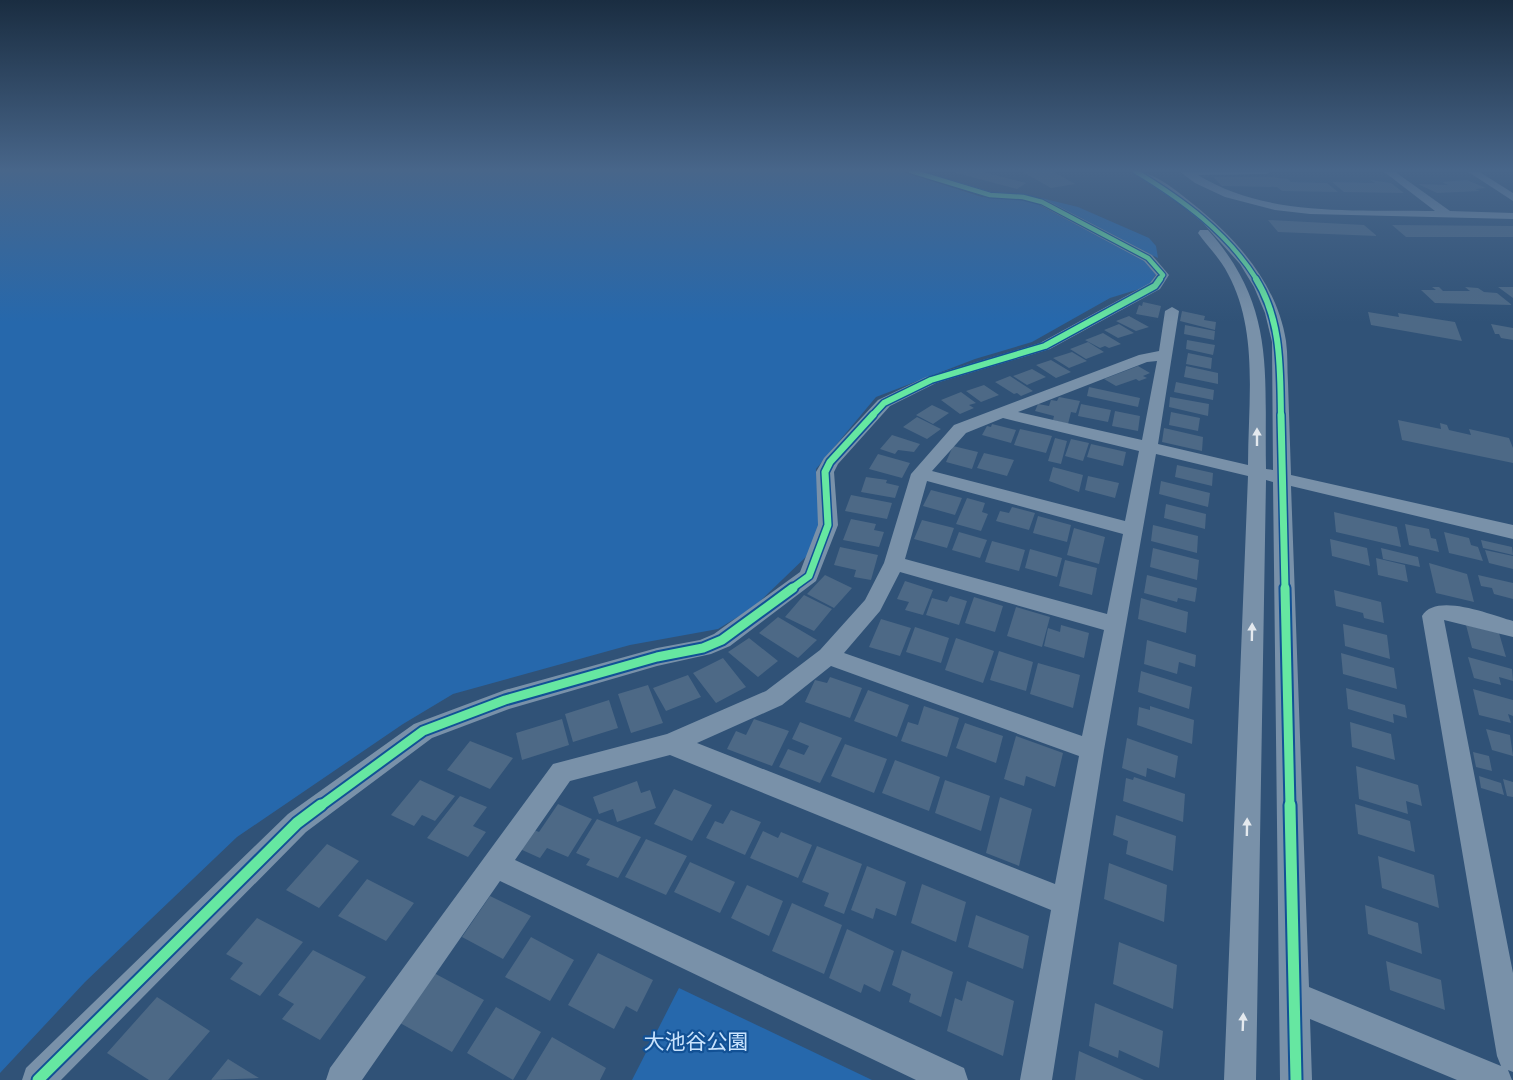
<svg xmlns="http://www.w3.org/2000/svg" width="1513" height="1080" viewBox="0 0 1513 1080" font-family="Helvetica,'Noto Sans JP',sans-serif">
  <rect width="100%" height="100%" fill="#305277"/>
  <path fill="#2668ac" d="M0 171H900L982 197 1021 200 1037 204 1143 259 1156 274 1149 286 1110 298 1032 342 975 359 876 397 816 469 822 516 811 552 754 607 718 629 630 645 453 694 403 724 237 837 85 982 0 1073Z
    M1041 198 1078 207 1149 238 1156 246 1158 258 1036 200Z
    M679 988 872 1080H632Z"/>
  <path fill="#4d6986" d="M949 171H979L1026 183 1017 189Z
    M1021 171H1052L1075 184 1051 188Z
    M1213 177H1270L1288 179 1291 182 1327 183 1338 192 1282 191 1277 187 1222 186Z
    M1370 180 1391 183 1404 193 1344 192 1332 182 1375 183Z
    M1467 180 1486 188 1475 189 1480 191 1437 193 1418 184 1448 185 1442 182Z
    M1268 220 1364 225 1377 236 1278 232Z
    M1392 225 1513 226V237H1406Z
    M1432 287H1439L1443 291H1470L1465 287 1478 288 1484 292 1497 293 1512 305 1435 303 1421 290H1436Z
    M1498 287H1513V298Z
    M1143 302 1161 306 1158 318 1136 314 1139 305 1142 306Z
    M1182 311 1205 316 1204 320 1216 322 1215 330 1180 321Z
    M1368 312 1399 317 1398 313 1455 322 1462 341 1371 325Z
    M1129 316 1149 327 1136 331 1116 321Z
    M1119 324 1134 333 1118 338 1104 330Z
    M1491 324 1513 328V340L1501 338 1499 334H1495Z
    M1185 325 1215 331 1214 340 1184 334Z
    M1103 333 1121 344 1109 348 1105 346 1100 348 1085 340Z
    M1187 340 1215 345 1213 355 1186 349Z
    M1088 342 1104 352 1086 359 1070 349Z
    M1072 352 1087 361 1069 368 1053 358Z
    M1188 353 1212 358 1211 369 1186 364Z
    M1051 360 1071 372 1056 378 1036 365Z
    M1138 366 1150 373 1143 376 1147 378 1139 381 1136 379 1116 386 1104 379Z
    M1186 366 1218 373V384L1184 377Z
    M1032 369 1046 377 1027 385 1013 376Z
    M1010 376 1033 391 1021 396 1017 393 1014 394 995 382Z
    M1176 382 1214 390 1213 400 1174 392Z
    M984 385 999 395 981 402 966 391Z
    M1089 387 1140 398 1138 407 1087 396Z
    M961 392 976 403 969 405 974 408 960 414 941 400Z
    M1059 397 1080 401 1076 413 1071 412 1068 424 1053 420 1054 416 1035 411 1038 404 1049 406 1051 400 1057 401Z
    M1170 397 1209 404 1208 416 1169 407Z
    M1081 404 1111 410 1108 422 1078 416Z
    M932 405 949 413 933 424 916 415Z
    M1115 411 1140 416 1138 431 1112 426Z
    M1171 412 1200 418 1198 431 1169 425Z
    M917 417 941 429 927 439 903 427Z
    M1398 420 1441 429 1440 423 1447 425 1449 430 1471 435 1469 429 1509 438 1513 448V463L1402 440Z
    M992 424 1016 430 1011 443 982 435 987 426 991 427Z
    M1164 428 1203 437 1202 451 1162 442Z
    M1020 429 1052 436 1046 453 1014 445Z
    M892 435 920 444 914 452 898 450 895 454 880 449Z
    M1055 438 1067 441 1061 464 1048 461Z
    M1071 439 1089 443 1083 461 1065 456Z
    M1091 444 1126 452 1123 466 1087 457Z
    M953 446 978 452 972 469 946 462Z
    M984 453 1014 460 1007 476 977 468Z
    M878 454 910 463 902 478 869 469Z
    M1177 465 1213 473 1212 486 1175 477Z
    M1053 467 1083 475 1079 492 1049 481Z
    M1088 476 1119 483 1115 498 1085 490Z
    M866 477 887 480 886 483 899 486 895 498 861 492Z
    M1161 481 1210 493 1208 507 1159 494Z
    M931 490 962 498 955 515 923 506Z
    M851 495 892 503 887 519 845 511Z
    M967 498 985 503 982 512 988 514 981 531 956 524Z
    M1166 504 1206 514 1205 529 1164 518Z
    M1012 507 1035 513 1029 530 996 521 1000 511 1009 513Z
    M1334 512 1397 527 1401 547 1336 532Z
    M1038 516 1071 525 1067 542 1033 533Z
    M851 519 876 524 874 530 884 532 879 547 843 540Z
    M922 520 954 528 947 548 914 539Z
    M1405 524 1429 529 1431 538 1436 539 1439 552 1409 545Z
    M1153 525 1198 536 1197 553 1151 541Z
    M1074 528 1105 537 1099 564 1067 555Z
    M959 532 987 540 980 558 952 550Z
    M1444 532 1469 538 1471 545 1478 547 1483 561 1449 553Z
    M1330 539 1367 548 1370 566 1332 556Z
    M1481 540 1512 547 1513 555 1483 548Z
    M992 541 1025 550 1019 571 985 562Z
    M840 547 878 555 871 580 854 577 856 570 834 565Z
    M1153 548 1199 560 1197 580 1150 567Z
    M1381 548 1418 557 1420 567 1383 559Z
    M1030 549 1062 558 1057 577 1025 568Z
    M1485 550 1513 556V569L1489 563Z
    M1376 558 1405 565 1408 582 1378 575Z
    M1065 560 1097 568 1092 595 1059 586Z
    M1429 563 1467 574 1474 602 1436 593Z
    M825 575 852 588 834 608 807 594Z
    M1147 575 1197 588 1195 602 1178 598 1177 602 1144 593Z
    M1478 575 1513 583V599L1494 594 1492 588 1481 586Z
    M905 581 933 590 923 615 905 610 909 602 897 599Z
    M1334 590 1381 602 1384 623 1364 618 1363 613 1336 606Z
    M804 595 832 609 814 631 785 617Z
    M950 596 967 601 959 625 926 615 932 598 947 602Z
    M974 597 1003 606 995 632 965 623Z
    M1141 598 1188 612 1186 633 1138 619Z
    M1016 607 1050 617 1042 647 1007 636Z
    M778 617 817 640 798 658 759 633Z
    M881 619 911 628 900 656 869 647Z
    M1343 624 1387 635 1390 659 1345 646Z
    M1061 625 1089 633 1084 658 1044 646 1048 628 1060 632Z
    M1466 625 1499 633 1506 657 1472 648Z
    M915 627 949 638 941 663 906 652Z
    M749 638 778 661 758 677 728 652Z
    M956 638 994 651 983 683 945 670Z
    M1147 640 1196 655 1195 667 1179 662 1177 674 1144 664Z
    M999 651 1033 662 1026 691 990 680Z
    M1341 653 1394 668 1397 689 1343 674Z
    M1468 657 1512 669 1513 681 1499 677 1501 685 1474 678Z
    M723 658 746 687 716 703 693 673Z
    M1038 663 1080 675 1073 708 1030 694Z
    M1141 671 1192 687 1189 709 1138 692Z
    M688 675 701 697 666 711 653 688Z
    M830 677 862 688 850 718 805 702 815 680 827 683Z
    M648 685 663 723 631 733 618 694Z
    M1346 688 1405 705 1407 718 1393 714 1394 723 1348 709Z
    M1473 689 1513 700V716L1508 714 1511 723 1479 715Z
    M868 690 909 705 897 737 854 721Z
    M609 700 618 728 573 742 565 714Z
    M924 706 959 718 947 757 901 741 908 722 918 725Z
    M1150 706 1194 720 1192 744 1137 725 1139 707 1150 710Z
    M562 719 569 745 522 760 516 733Z
    M754 719 789 731 772 766 727 749 736 731 746 735Z
    M800 722 842 738 820 783 779 767 788 749 804 755 809 746 792 739Z
    M1350 722 1391 734 1395 760 1352 747Z
    M965 723 1003 736 996 763 956 748Z
    M1486 729 1510 735 1513 756 1492 750Z
    M1016 736 1063 753 1055 787 1026 776 1024 786 1004 779Z
    M1127 738 1178 756 1175 778 1147 768 1146 777 1122 768Z
    M470 741 513 758 490 789 447 770Z
    M845 744 887 759 874 793 831 776Z
    M1473 752 1489 756 1492 771 1476 767Z
    M895 760 940 777 929 811 882 793Z
    M1356 766 1418 785 1422 806 1406 801 1408 814 1359 799Z
    M1479 776 1501 783 1504 795 1481 788Z
    M1134 777 1185 794 1183 822 1123 801 1126 778 1133 780Z
    M1503 779 1513 782V797L1507 796Z
    M420 780 455 796 435 821 422 815 414 826 391 815Z
    M945 780 990 796 981 831 935 813Z
    M637 781 641 793 650 790 656 808 617 822 613 809 599 814 593 797Z
    M674 789 712 805 692 841 654 824Z
    M460 796 487 807 473 826 486 832 468 857 427 838Z
    M1000 797 1032 809 1019 866 986 853Z
    M558 804 592 819 568 857 547 848 540 858 520 849 534 830 539 832Z
    M1355 804 1410 821 1415 852 1358 834Z
    M731 810 761 822 745 855 706 838 715 821 723 824Z
    M1116 815 1176 836 1173 871 1126 854 1128 841 1113 835Z
    M597 819 641 837 618 878 586 865 590 859 576 853Z
    M763 831 778 838 781 832 812 845 798 878 750 858Z
    M646 839 687 856 666 895 625 877Z
    M327 844 359 861 319 908 286 890Z
    M817 846 862 864 844 914 824 906 829 893 802 882Z
    M1378 856 1434 875 1439 908 1382 888Z
    M690 862 735 882 720 913 674 892Z
    M1109 863 1167 885 1164 922 1104 899Z
    M867 866 906 882 896 916 876 908 873 919 851 910Z
    M367 879 414 903 386 941 338 916Z
    M922 884 966 902 956 942 911 923Z
    M747 885 783 901 769 936 731 918Z
    M490 896 531 916 503 959 462 937Z
    M792 903 842 925 824 974 772 951Z
    M1365 905 1418 923 1422 954 1368 934Z
    M976 915 1029 936 1023 969 968 947Z
    M257 918 303 942 260 996 230 979 243 963 226 954Z
    M847 929 894 951 880 992 864 984 861 993 829 978Z
    M531 937 574 960 550 1001 505 977Z
    M1119 942 1177 965 1173 1009 1113 984Z
    M313 950 366 977 320 1040 282 1019 294 1004 278 995Z
    M902 950 953 972 941 1017 909 1002 911 994 892 985Z
    M598 953 653 980 637 1012 626 1006 614 1029 568 1005Z
    M1386 961 1441 980 1445 1010 1390 990Z
    M434 973 484 1000 452 1052 400 1023Z
    M967 981 1014 1001 1003 1056 947 1031 955 998 962 1001Z
    M157 997 210 1031 168 1080H149L107 1053Z
    M1095 1003 1163 1031 1159 1068 1119 1050 1118 1058 1089 1046Z
    M496 1007 541 1032 513 1080 467 1053Z
    M552 1037 606 1068 600 1080H526Z
    M1079 1051 1144 1080H1075Z
    M228 1059 259 1078 211 1080Z"/>
  <g fill="none" stroke-linecap="round" stroke-linejoin="round">
    <path fill="#7991a9" fill-rule="evenodd" d="M906 171H921L991 192 1023 194 1046 200 1152 255 1169 275 1160 289 1050 349 936 383 890 406 838 464 834 472 838 525 816 581 730 646 711 654 657 666 509 709 432 738 306 832 61 1080H22L26 1068 288 814 414 724 505 690 657 648 700 640 714 634 800 572 818 525 816 472 824 458 878 400 926 377 1040 343 1150 283 1156 275 1144 261 1038 204 1023 200 986 197Z
      M1130 171C1151 169 1177 191 1193 204 1237 239 1277 284 1286 341 1288 355 1287 369 1288 383 1289 413 1290 444 1291 475L1513 525V539L1291 486 1309 987 1501 1066 1497 1056 1422 616C1436 592 1491 615 1513 621V637L1444 620 1513 973V1072L1508 1070 1512 1080H1457L1310 1019 1312 1080H1280L1273 482 1266 480 1256 1080H1224L1248 476 1156 454 1104 750 1052 1080H1020L1051 910 670 755 570 781 515 860 964 1068 968 1080H916L500 881 362 1080H326L330 1068 553 764 667 734 766 691 820 650 865 600 884 563 911 474 954 425 1139 355 1159 351 1165 311 1172 307 1179 311 1158 444 1248 465C1248 402 1259 331 1228 274 1220 258 1208 247 1198 233L1200 230H1208C1277 307 1264 374 1266 469L1273 470 1272 342 1265 313 1254 287 1240 264 1203 223 1180 204ZM1157 361 1142 440 1018 412 1147 362ZM1003 418 1139 451 1125 521 932 471 966 433ZM927 481 1123 534 1107 614 905 559ZM900 572 1104 630 1082 736 844 653 880 611ZM831 666 1079 756 1055 884 697 743 782 705Z
      M1179 171H1271L1266 174 1198 175C1268 218 1356 209 1435 211L1383 171H1394L1450 211 1513 213V219L1310 214 1275 210 1225 197 1195 183Z
      M1467 171H1478L1513 193V201Z"/>
    <defs>
      <path id="cycleway-far4" d="M911 171 990 195 1023 197 1042 202 1148 258 1163 275 1159 280
        M1135 171C1183 200 1227 232 1257 280"/>
      <path id="cycleway-far3" d="M1256 279C1282 321 1280 369 1281 417
        M871 417 884 403 931 380 1045 346 1155 286 1160 279"/>
      <path id="cycleway-far2" d="M1281 415 1285 589
        M791 589 809 576 828 525 825 472 830 462 873 415"/>
      <path id="cycleway-far1" d="M1285 588 1290 807
        M319 807 423 731 505 700 657 657 703 648 722 640 793 588"/>
      <path id="cycleway" d="M1290 805 1296 1080
        M38 1080 297 823 321 805"/>
    </defs>
    <use href="#cycleway-far4" stroke="#125195" stroke-width="7"/>
    <use href="#cycleway-far3" stroke="#125195" stroke-width="9"/>
    <use href="#cycleway-far2" stroke="#125195" stroke-width="10"/>
    <use href="#cycleway-far1" stroke="#125195" stroke-width="13"/>
    <use href="#cycleway" stroke="#125195" stroke-width="15"/>
    <use href="#cycleway-far4" stroke="#66e7a1" stroke-width="4.5"/>
    <use href="#cycleway-far3" stroke="#66e7a1" stroke-width="6"/>
    <use href="#cycleway-far2" stroke="#66e7a1" stroke-width="7"/>
    <use href="#cycleway-far1" stroke="#66e7a1" stroke-width="9"/>
    <use href="#cycleway" stroke="#66e7a1" stroke-width="11"/>
  </g>
  <defs><path id="oneway-solid" d="M-6-.8H1V-3.2L6.5 0L1 3.2V.8H-6Z" transform="scale(1.5)"/></defs>
  <g fill="#e4e9ee">
    <use href="#oneway-solid" transform="translate(1257 437) rotate(-90)"/>
    <use href="#oneway-solid" transform="translate(1252 632) rotate(-89)"/>
    <use href="#oneway-solid" transform="translate(1247 827) rotate(-89)"/>
    <use href="#oneway-solid" transform="translate(1243 1022) rotate(-88)"/>
  </g>
  <linearGradient id="sky" x2="0" y2="1"><stop stop-color="#1a2d41"/><stop offset="0.53" stop-color="#48668a"/><stop offset="1" stop-color="#48668a" stop-opacity="0"/></linearGradient>
  <rect width="1513" height="322" fill="url(#sky)"/>
  <g text-anchor="middle" dominant-baseline="central" stroke-width="4.5" stroke-linejoin="round" paint-order="stroke">
    <g font-size="21" fill="#c9e3fd" stroke="#125195">
      <text x="696" y="1041">大池谷公園</text>
    </g>
  </g>
</svg>
